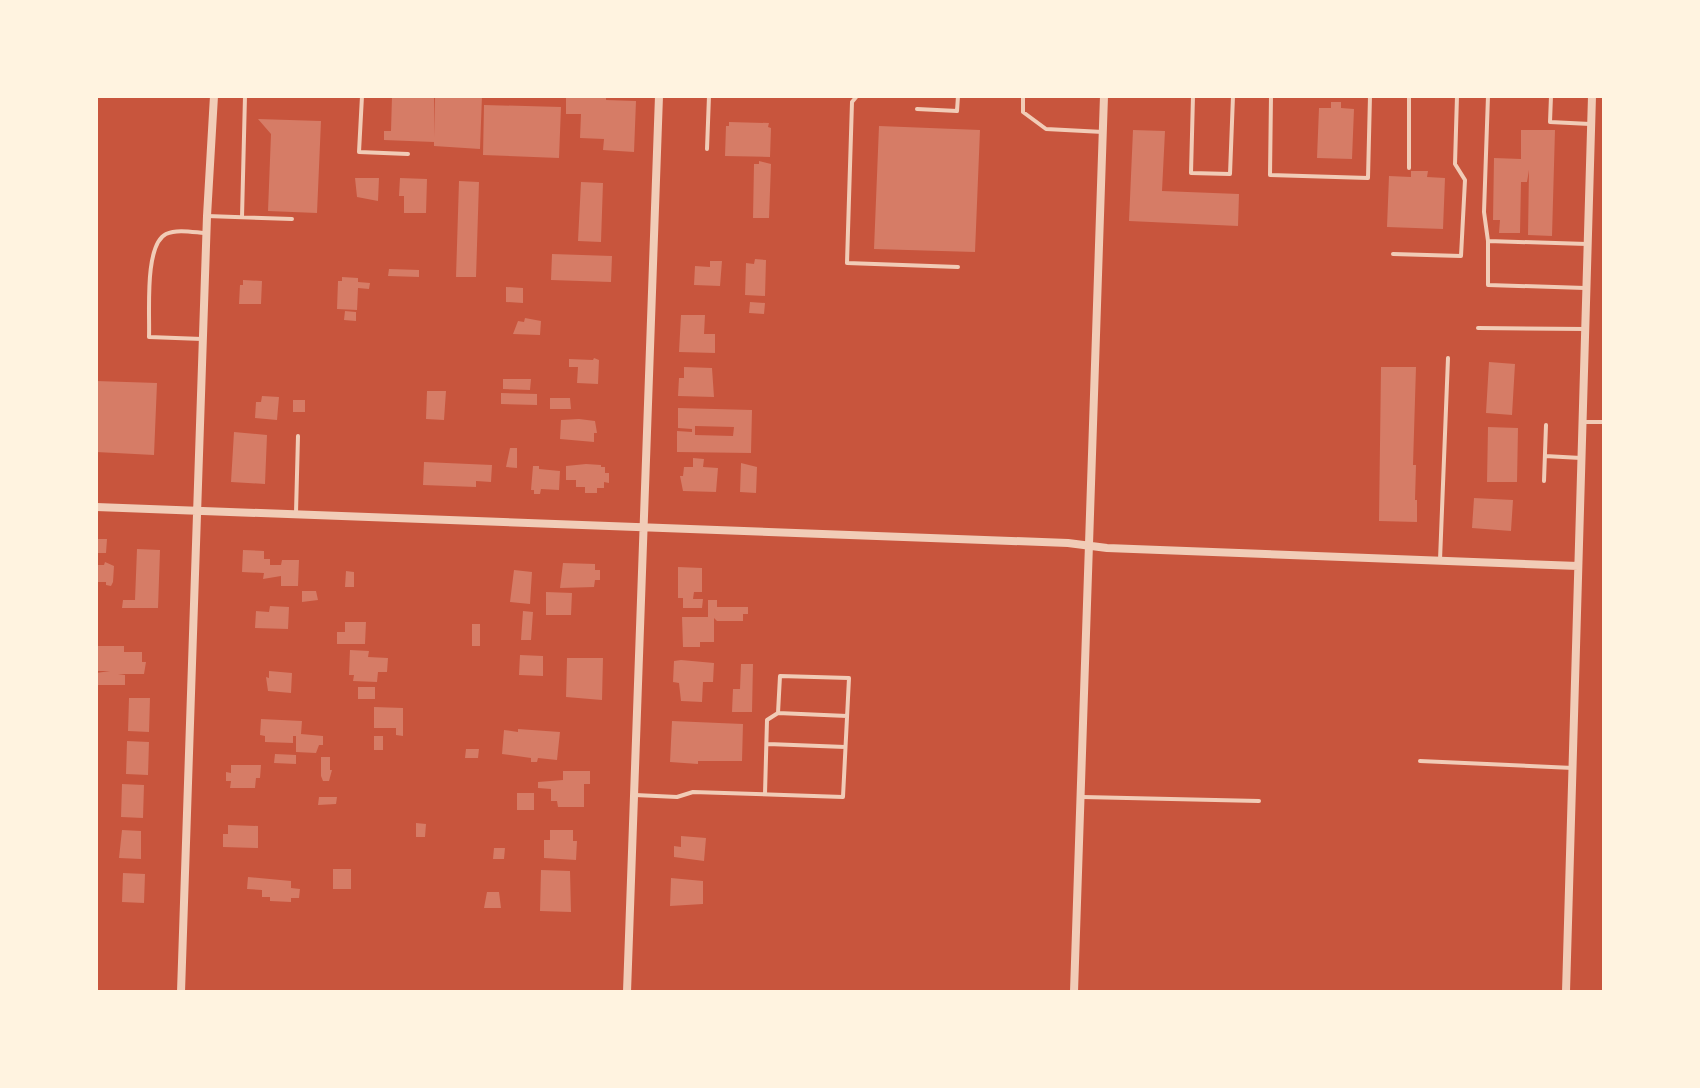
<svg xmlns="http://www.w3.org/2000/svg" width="1700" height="1088" viewBox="0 0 1700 1088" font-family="'Exo 2',sans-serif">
  <rect width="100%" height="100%" fill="#c8553d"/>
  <path fill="#d67c66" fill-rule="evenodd" d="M392 96H434V137L435 96H482L480 149 434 146V142L384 140V131H391Z
    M566 96 606 97V100L636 101 634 152 603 150 604 139 580 138 581 114H566Z
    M1331 102H1341V108L1354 109 1352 159 1317 158 1319 108H1331Z
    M484 105 561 107 559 158 483 155Z
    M258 119 321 121 317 213 268 211 271 134Z
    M729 122 769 123 768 127 771 128 770 157 725 156 726 126H729Z
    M879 126 980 130 975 252 874 249Z
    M1133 130 1165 131 1162 191 1239 194 1238 226 1129 221Z
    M1521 130H1555L1552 236 1528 235 1529 170 1527 182H1521L1520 233H1499L1500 220H1493L1494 158 1521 159Z
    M759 161 771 164 769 218H753L754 164H759Z
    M1411 171H1428L1427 177 1445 178 1443 229 1387 227 1389 176 1411 177Z
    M355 178H379L378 201 357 197Z
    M400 178 427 179 426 213H404V196H399Z
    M459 181 479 182 476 277H456Z
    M581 182 603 183 601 242 578 241Z
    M552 254 612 256 611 282 551 280Z
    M755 259 766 260 765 296 745 295 746 263 754 264Z
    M710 261H722L720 286 694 285 695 266 710 267Z
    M389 269 419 270V277L388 276Z
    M342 277 358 278V282L370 283 369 289 358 288 357 310 337 309 338 281H342Z
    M243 280 262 281 261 304H239L240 285H243Z
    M506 287 523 288V303L506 302Z
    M750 302 765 303 764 314 749 313Z
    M345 311 356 312V321L344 320Z
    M681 315H705L704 334H715V353L679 352Z
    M525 318 541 321 540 335 513 334 518 321 524 322Z
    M594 358 599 360 598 384 577 383 578 367H569V359L593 360Z
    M1489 362 1515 364 1512 415 1486 413Z
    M684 367 712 368 714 397 678 396 679 378H684Z
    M1381 367H1416L1413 465H1416L1415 500H1417V522L1379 521Z
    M503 379H531L530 390 503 389Z
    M96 381 157 383 154 455 96 452Z
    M427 391H446L444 420 426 419Z
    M501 393 537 394V405L501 404Z
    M262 396 279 397 277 420 255 418 256 402H261Z
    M550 398H570L571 409H550Z
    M293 400H305V412H293Z
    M678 408 752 410 751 453 677 452V431L692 432V429L678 428ZM695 426 734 427 733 436 695 435Z
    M579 419 595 421 597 433H594V442L560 439 561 420Z
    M1488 427 1518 428 1517 482H1487Z
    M234 432 267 435 265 484 231 482Z
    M510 448H517V468L506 467Z
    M693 458 704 459 703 467 718 468 716 492 683 491 680 476H683L684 467H693Z
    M424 462 492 465 491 482 476 481V487L423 485Z
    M741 463 757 467 756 493 740 492Z
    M586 464 601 465V467H605V473H609V483L604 482V488H597V493H585V487H576V480H566V466Z
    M533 466H539V469L560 471 559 490 541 489 540 494H534V490H531Z
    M1474 498 1513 500 1511 531 1472 528Z
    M96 539H107L106 553H96Z
    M137 549 160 550 158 608H122L123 600H135Z
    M243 550 264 551V559H270V565H281L282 560H299L298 586H281V576L263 579 264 573 242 572Z
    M105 562 114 566 113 582 111 586 106 585V582H96V565H104Z
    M563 563 595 564V570H600V580H595L594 587 560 588Z
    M678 567 702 568V592H694L693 599H703L702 608H683V598H678Z
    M514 570 532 572 530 604 510 602Z
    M346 571 354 572V587H345Z
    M302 591H316L318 600 302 602Z
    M546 592 572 593 571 615H546Z
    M708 600H717V607H748V614H743V621H717L714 618V642H700V647H683L682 617H708Z
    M270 606 289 607 288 629 255 628 256 611 269 612Z
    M523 611 533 612 531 640H521Z
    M345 622H366L365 644H337V632H345Z
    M472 624H480V646H472Z
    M97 646H124V652H142V662H146L144 674H118L125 675V685H96V673L110 671H97Z
    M350 650 369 651 368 657 388 658 387 672H378L377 682 353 681 354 675H349Z
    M520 655 543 656V676L519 675Z
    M567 658H603L602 700 566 697Z
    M681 660 714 663 713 682H703L702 702 681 701 679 683 673 682 674 661Z
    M741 664H753L752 712H732L733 689H740Z
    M269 671 292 673 291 693 268 691 266 677 269 678Z
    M358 687H375V699H358Z
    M129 698H150L149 732 128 731Z
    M374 707 403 708V736L396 735V728H374Z
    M261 719 302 721 301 734 323 736V745H319L316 753 296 752V736H293V743L265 742V736L260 735Z
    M672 721 743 724 742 761H698V764L670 762Z
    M518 729 560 732 557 760 538 758 537 762H531V758L502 754 504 730 518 732Z
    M374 736H383V750H374Z
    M127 741 149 742 148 775 126 774Z
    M466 749H479L478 758H465Z
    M275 754 296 755V764L274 763Z
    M321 757H330V770H332L329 781H323L321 776Z
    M231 765H261L260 778H256L255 788H230L231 781H226V772L231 773Z
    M563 771H590V784H584V807H558L557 801H551V789L538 788V782L563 780Z
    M122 784 144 785 143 818 121 817Z
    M517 793H534V810H517Z
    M319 797H337L336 804 318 805Z
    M416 823 426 824 425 837H416Z
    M228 825 258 826V848L223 847V834H228Z
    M122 830 141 831V859L119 858Z
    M550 830H573V841H577L576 860 544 858V840H550Z
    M681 836 706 838 704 861 674 857V846L681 847Z
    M494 848H505L504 859H493Z
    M333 869H351V889H333Z
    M541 870 570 871 571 912 540 911Z
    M123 873 145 874 144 903 122 902Z
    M248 877 291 881V888L300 889 299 898H291V902L270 901V897H262V890L247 889Z
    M671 878 703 881V904L670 906Z
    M487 892H499L501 908H484Z"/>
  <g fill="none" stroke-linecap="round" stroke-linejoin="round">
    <path stroke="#f1ccb7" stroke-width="4" d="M362 96 359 152 408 154
      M733 96H764
      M857 96 852 102 847 263 958 267
      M1023 96V112L1046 129 1103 132
      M1193 96 1191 173 1230 174 1233 96
      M1271 96 1270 175 1368 178 1370 96
      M1488 96 1484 212 1488 241 1587 244
      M1551 96 1550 122 1590 124
      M917 109 957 111 958 96
      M707 149 709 96
      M1409 168V96
      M207 216 292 219
      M242 217 245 96
      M1488 241V285L1585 288
      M1393 254 1461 256 1465 180 1455 164 1457 96
      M1478 328 1585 329
      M202 339 149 337C150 314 144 245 166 234 177 229 192 232 204 233
      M1582 422H1604
      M1545 456 1581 458
      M1544 481 1546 425
      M296 513 298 436
      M1440 560 1448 358
      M778 713 847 716
      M768 744 845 747
      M1420 761 1573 768
      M635 795 677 797 693 792 843 797 849 678 780 676 778 713 767 720 765 794
      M1083 797 1259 801"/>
    <path stroke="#f1ccb7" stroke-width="8" d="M96 507 1068 543 1107 548 1578 566
      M181 992 207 216 214 96
      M627 992 659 96
      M1074 992 1104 96
      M1566 992 1592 96"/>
  </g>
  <rect width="1700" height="1088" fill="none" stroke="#fff3e0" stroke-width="196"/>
</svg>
